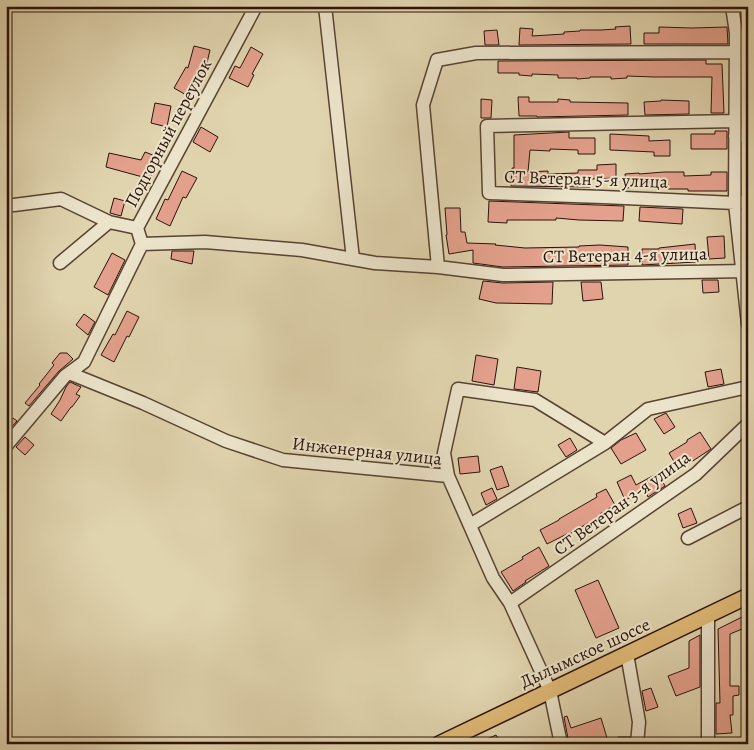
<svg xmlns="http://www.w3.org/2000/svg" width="754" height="750" viewBox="0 0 754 750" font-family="Alegreya,serif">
  <rect width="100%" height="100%" fill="#e0d4ae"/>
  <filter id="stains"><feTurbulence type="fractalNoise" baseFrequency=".004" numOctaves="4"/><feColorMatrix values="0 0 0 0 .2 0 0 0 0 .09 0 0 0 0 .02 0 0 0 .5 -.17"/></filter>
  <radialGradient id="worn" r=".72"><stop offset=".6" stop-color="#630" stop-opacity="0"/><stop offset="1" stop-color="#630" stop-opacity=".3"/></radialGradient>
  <path fill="#e3a08c" stroke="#2b1309" d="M630 26 631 44 519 45 520 28 533 29 532 36 564 34V32L580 31V30H601L616 29 615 27Z
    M659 27 692 28 727 27 728 44H644V33H659Z
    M497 30 499 45H485L484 31Z
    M194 46 210 50 206 67 205 66 188 96 174 88 186 67 188 68Z
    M251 47 263 54 252 74 254 75 248 87 229 78 235 66 240 68Z
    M706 60V64H722L724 113H711L712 77H654L627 76V78L611 79V77H590V78L577 79V78H558V75L532 74V76L519 75V73H498V61Z
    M518 97H529V102H558V99L570 100V102L628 103V115L537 117V116H519Z
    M481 99 492 100 491 118H481Z
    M661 100 689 101V114L645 115 644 102 661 101Z
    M155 103 171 106 167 127 151 123Z
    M201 127 218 137 210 152 193 142Z
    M715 131H727V149H691V134H715Z
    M569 132V138H595V154H578V150L550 149V151L530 150 528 172 548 171V174L578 173V170H597V165L616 164V178L590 179V187L511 186 512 168H514V135Z
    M610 134 649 136V141L670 140V156H654V152L610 150Z
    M145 152 158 157 150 179 106 167 109 153 141 160Z
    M182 171 197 178 186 198 183 197 170 226 156 219 165 199 168 200Z
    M664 172H684V176L711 175V172H727V191H688V189H668V184L627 188 625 174 639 173V174Z
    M114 198 125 201 121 216 110 213Z
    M489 201 624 206 623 221 579 220 556 218V220H507V223L488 222Z
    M640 207 683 209 682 224 639 221Z
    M445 208H460L461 232H465L467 243 496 244 495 245 525 248 579 247V246L600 245 628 247V265L503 267 473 263V250L449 254 446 235H447Z
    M724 236 725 258 709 259 707 237Z
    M695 244 696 262 642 265V249H659V248Z
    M172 251H194L192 264 171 259Z
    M112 253 125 260 108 295 94 287Z
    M702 280H718L719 292 703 293Z
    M483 281 503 283 553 282 552 304 496 303 479 299Z
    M581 282H601L603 299 583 301Z
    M127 311 139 317 129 337 127 336 114 362 101 355 113 334 115 335Z
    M84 314 95 322 88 335 76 325Z
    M60 353H67L73 359 59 371 29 406 25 403 40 385 39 384 54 365 52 363Z
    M476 355 498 359 494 385 472 381Z
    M517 367 541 371 538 392 514 389Z
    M721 369 724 384 708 387 705 372Z
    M70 382 81 387 76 394 80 396 72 407H71L61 421 51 414 60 400 66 387Z
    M666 413 675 427 664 434 654 419Z
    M13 418 17 421 6 433V426Z
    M700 432 711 449 679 470 669 453 687 442V440Z
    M636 433 646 450 621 464 611 448 621 440Z
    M25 437 34 445 25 455 16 447Z
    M570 438 577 450 566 457 558 445Z
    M478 456 480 472 460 474 458 458Z
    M502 466 509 486 497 490 490 470Z
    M658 473 665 486 648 497 645 490 625 500 617 482 631 475 636 485Z
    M492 488 497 499 486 505 481 493Z
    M606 489 615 505 600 514 602 517 589 524 588 523 568 535 567 534 547 544 540 530 559 520V519L597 497 596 494Z
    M691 508 697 523 683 528 678 514Z
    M539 547 549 566 525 581 526 582 513 591 501 572 523 559 522 557Z
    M598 580 619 628 596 638 575 590Z
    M742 617 747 627 730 634V686H739V695L733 696V715H730L732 733 716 734V703H720L718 629Z
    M700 635V687L676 696 668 676 689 668V641Z
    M651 688 658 707 646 711 642 691Z
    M567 716 571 728 601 718 607 738 590 744H569L564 717Z
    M496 735 501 744H476Z
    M618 737H630L629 744H618Z"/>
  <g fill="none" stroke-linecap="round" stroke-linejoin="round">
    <defs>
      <path id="minor" d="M325 6 353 259
        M732 6 736 33 735 203 748 324
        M735 121 487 126 489 193 603 197 735 203 748 201
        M735 136 748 134
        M14 205 61 199 109 222 137 228
        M142 244 205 242 302 250 375 263 438 267 503 275 748 271
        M60 263 109 222
        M438 267 423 105 437 60 476 53 736 52 748 50
        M69 373 143 403 226 441 283 460 448 476 493 578 510 603 550 691 561 744
        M6 446 65 376 84 362 142 244 137 228 256 6
        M448 476 444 453 458 389 535 400 605 443
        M470 525 605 443 648 409 748 387
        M688 538 748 507
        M510 603 696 474 748 424
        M708 615V744
        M627 654 639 722 637 744"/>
      <path id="major" d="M439 744 748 596"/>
    </defs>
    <use href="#minor" stroke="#584332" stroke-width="15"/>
    <use href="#major" stroke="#2b1309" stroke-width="18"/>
    <use href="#minor" stroke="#ebe3ca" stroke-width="12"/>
    <use href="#major" stroke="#e0ba77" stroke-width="15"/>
  </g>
  <g text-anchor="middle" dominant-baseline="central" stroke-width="4" stroke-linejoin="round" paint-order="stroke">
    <g font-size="18" fill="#2b1309" stroke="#ebe3ca">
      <text transform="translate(168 133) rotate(-62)">Подгорный переулок</text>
      <text transform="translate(586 179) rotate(2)">СТ Ветеран 5-я улица</text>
      <text transform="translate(625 255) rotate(-1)">СТ Ветеран 4-я улица</text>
      <text transform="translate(367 451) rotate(6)">Инженерная улица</text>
      <text transform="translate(622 503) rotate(-36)">СТ Ветеран 3-я улица</text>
      <text transform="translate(585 653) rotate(-25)">Дылымское шоссе</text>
    </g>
  </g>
  <rect width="754" height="750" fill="none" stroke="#e0d4ae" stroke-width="25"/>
  <rect x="8" y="8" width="739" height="735" fill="none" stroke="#2b1309" stroke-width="2.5"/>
  <rect x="12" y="12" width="729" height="725" fill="none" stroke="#2b1309"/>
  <rect width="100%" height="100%" filter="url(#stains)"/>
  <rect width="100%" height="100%" fill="url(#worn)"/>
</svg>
